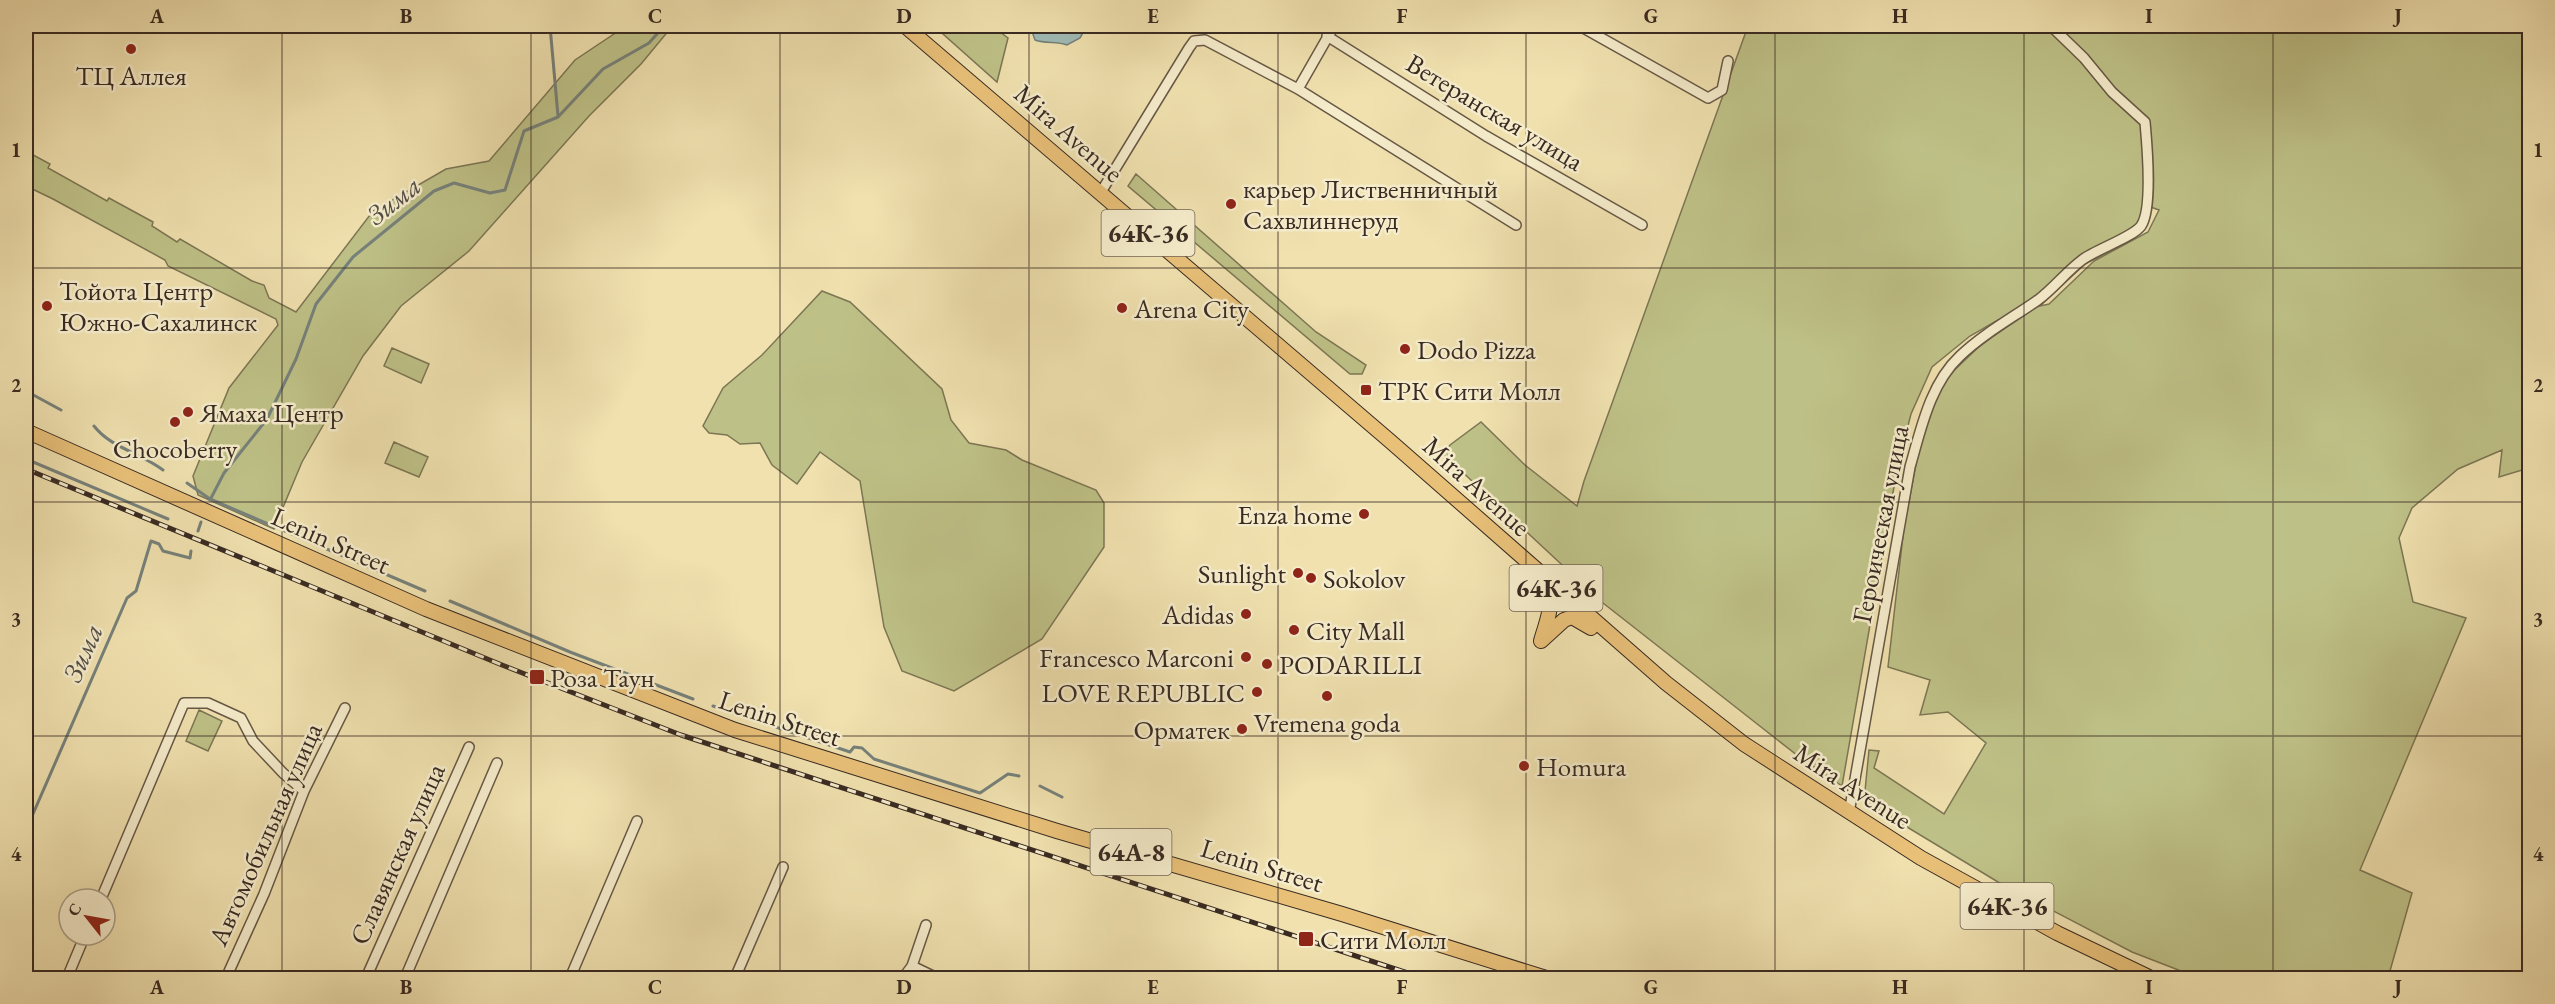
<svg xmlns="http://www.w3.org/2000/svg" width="2555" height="1004" viewBox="0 0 2555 1004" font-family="'EB Garamond',serif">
  <rect width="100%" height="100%" fill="#f0e1af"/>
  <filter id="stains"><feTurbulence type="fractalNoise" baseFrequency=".00333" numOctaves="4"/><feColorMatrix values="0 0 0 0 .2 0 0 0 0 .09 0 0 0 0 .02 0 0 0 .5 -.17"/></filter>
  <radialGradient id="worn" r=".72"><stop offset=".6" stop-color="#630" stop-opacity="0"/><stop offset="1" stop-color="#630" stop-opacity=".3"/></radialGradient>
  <path fill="#bec187" stroke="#7c7654" stroke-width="1.5" fill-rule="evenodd" d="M626 26 670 29 641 64 589 116 469 251 401 306 363 356 302 462 274 529 198 495 193 476 229 388 278 325 276 319 168 266 165 260 53 199 26 186V151L50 164 48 168 107 201 109 198 153 222 152 226 177 242 180 239 252 281 264 285 269 298 296 312 373 211 446 169 489 161 575 60Z
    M934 26H992L1008 38 997 82Z
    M1748 26H2529V468L2499 477 2502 450 2458 469 2412 508 2399 538 2413 602 2466 618 2360 870 2412 893 2388 978H2199L2132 952 1998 882 1864 801 1869 750 1879 751 1874 768 1944 814 1986 743 1948 712 1920 715 1930 680 1888 667 1904 527 1921 438 1943 381 2009 318 1998 320 1970 336 1932 367 1911 414 1898 464 1842 786 1798 756 1603 603 1443 454 1450 445 1481 422 1525 465 1577 506 1584 481ZM2148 206 2159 210 2148 232 2094 261 2049 304 2040 306 2085 264 2132 239Z
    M1136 174 1316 332 1366 365 1362 374H1350L1128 186Z
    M822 291 850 302 942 389 951 420 969 443 1006 450 1022 460 1096 490 1104 503V547L1042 639 954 691 902 671 884 627 860 481 820 452 797 484 772 465 760 443 740 444 727 435 709 433 703 426 723 388 762 355Z
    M392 348 429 364 421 383 384 366Z
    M394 442 428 457 419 477 385 463Z
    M199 710 222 721 208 751 186 741Z"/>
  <path fill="#9fbbb6" stroke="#76817b" stroke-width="1.5" d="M1030 26H1087L1080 38 1067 45C1056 41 1046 44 1035 40Z"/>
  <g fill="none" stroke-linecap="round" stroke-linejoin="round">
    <path stroke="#76817b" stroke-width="3" d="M550 26 558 116
      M26 391 61 410
      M94 426C111 448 141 453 163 470
      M26 459 168 519
      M187 483 210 499 425 591
      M210 500 224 473 267 419 296 359 316 304 353 257 434 191 454 183 490 193 505 190 524 131 558 117 603 69 649 43 664 26
      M198 531 201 522
      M450 601 570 652 693 699
      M713 706 850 752 854 747 862 748 874 759 980 793 1008 774 1019 776
      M1040 786 1062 797
      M26 830 127 598 136 591 151 541 159 544 163 551 190 558 191 551"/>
    <defs>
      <path id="minor" d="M1580 26 1708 98 1722 90 1728 61
        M1327 36 1486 136 1642 225
        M1298 89 1334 26
        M1101 192 1189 48 1194 41 1205 40 1298 89 1516 225
        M1849 813 1910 467C1921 429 1930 384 1960 356 1983 334 2012 318 2038 300 2054 288 2066 272 2082 260 2095 250 2133 237 2141 226 2153 209 2147 144 2145 122L2112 92 2084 58 2051 26
        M101 899 184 703H208L241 718 253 741 283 773 304 791
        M912 966 937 978
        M67 978 85 935
        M226 978 264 894 304 791 345 708
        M366 978 469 747
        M405 978 497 763
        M570 978 637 821
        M735 978 783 867
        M903 978 912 966 926 925"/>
      <path id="primary" d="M905 26 1390 441 1666 683 1744 744 1921 858 2057 933 2151 978
        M26 431 426 609 735 730 1057 831 1342 914 1546 978
        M1538 581C1559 600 1547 618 1541 641
        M1541 641 1564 620 1572 617 1591 628"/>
    </defs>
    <use href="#minor" stroke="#675845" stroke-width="12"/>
    <use href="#primary" stroke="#392a22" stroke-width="16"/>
    <use href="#minor" stroke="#f5eccb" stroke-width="9"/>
    <use href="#primary" stroke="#e8c078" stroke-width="14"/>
    <defs>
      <path id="rail" d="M26 469 502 665 681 735 1423 978"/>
    </defs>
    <use href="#rail" stroke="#392a22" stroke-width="5"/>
    <use href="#rail" stroke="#f5eccb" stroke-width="3" stroke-dasharray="9" stroke-linecap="butt"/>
  </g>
  <path fill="none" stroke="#392a22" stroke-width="1.5" stroke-opacity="0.55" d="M282 26V978M531 26V978M780 26V978M1029 26V978M1278 26V978M1526 26V978M1775 26V978M2024 26V978M2273 26V978M26 268H2530M26 502H2530M26 736H2530"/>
  <g fill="#8f2418" stroke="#f5eccb" stroke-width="2">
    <circle cx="131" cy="49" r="6"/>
    <circle cx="1231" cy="204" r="6"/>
    <circle cx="47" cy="306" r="6"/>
    <circle cx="1122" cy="308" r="6"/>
    <circle cx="1405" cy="349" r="6"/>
    <rect x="1360" y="384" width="12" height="12" rx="3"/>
    <circle cx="188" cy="412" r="6"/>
    <circle cx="175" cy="422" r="6"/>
    <circle cx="1364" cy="514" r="6"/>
    <circle cx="1298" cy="573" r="6"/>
    <circle cx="1311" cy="578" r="6"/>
    <circle cx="1246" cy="614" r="6"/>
    <circle cx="1294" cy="630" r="6"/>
    <circle cx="1246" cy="657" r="6"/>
    <circle cx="1267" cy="664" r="6"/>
    <rect x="529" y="669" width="16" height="16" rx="3"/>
    <circle cx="1257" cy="692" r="6"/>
    <circle cx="1327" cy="696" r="6"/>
    <circle cx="1242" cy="729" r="6"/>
    <circle cx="1524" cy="766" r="6"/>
    <rect x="1298" y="931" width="16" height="16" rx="3"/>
  </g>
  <g text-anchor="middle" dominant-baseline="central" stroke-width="5" stroke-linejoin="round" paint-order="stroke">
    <g fill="#f5eccb" stroke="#716455" stroke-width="1.5">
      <rect x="1101.5" y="210" width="93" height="46" rx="4.5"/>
      <rect x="1509.5" y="565" width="93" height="46" rx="4.5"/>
      <rect x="1090.5" y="829" width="81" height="46" rx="4.5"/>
      <rect x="1960.5" y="883" width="93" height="46" rx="4.5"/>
    </g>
    <g font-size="26" font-weight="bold" fill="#392a22">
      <text x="1148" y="233">64К-36</text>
      <text x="1556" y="588">64К-36</text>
      <text x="1131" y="852">64А-8</text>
      <text x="2007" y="906">64К-36</text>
    </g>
    <g font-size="27" fill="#392a22" stroke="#f5eccb" text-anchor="start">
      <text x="131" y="75" text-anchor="middle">ТЦ Аллея</text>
      <text x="1243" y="188">карьер Лиственничный<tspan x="1243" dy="31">Сахвлиннеруд</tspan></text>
      <text x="59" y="290">Тойота Центр<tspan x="59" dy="31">Южно-Сахалинск</tspan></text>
      <text x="1134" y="308">Arena City</text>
      <text x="1417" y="349">Dodo Pizza</text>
      <text x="1378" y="390">ТРК Сити Молл</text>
      <text x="200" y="412">Ямаха Центр</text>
      <text x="175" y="448" text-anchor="middle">Chocoberry</text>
      <text x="1352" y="514" text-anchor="end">Enza home</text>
      <text x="1286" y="573" text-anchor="end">Sunlight</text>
      <text x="1323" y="578">Sokolov</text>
      <text x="1234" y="614" text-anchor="end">Adidas</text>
      <text x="1306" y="630">City Mall</text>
      <text x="1234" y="657" text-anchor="end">Francesco Marconi</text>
      <text x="1279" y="664">PODARILLI</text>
      <text x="550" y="677">Роза Таун</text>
      <text x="1245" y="692" text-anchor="end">LOVE REPUBLIC</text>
      <text x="1327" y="722" text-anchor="middle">Vremena goda</text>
      <text x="1230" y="729" text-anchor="end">Орматек</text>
      <text x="1536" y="766">Homura</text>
      <text x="1320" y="939">Сити Молл</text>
    </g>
    <g font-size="27" fill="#392a22" stroke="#f5eccb">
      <text transform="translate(1495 112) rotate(31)">Ветеранская улица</text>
      <text transform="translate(1069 133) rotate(41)">Mira Avenue</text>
      <text transform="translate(1477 486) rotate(42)">Mira Avenue</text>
      <text transform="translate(1880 524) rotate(-79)">Героическая улица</text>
      <text transform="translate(331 540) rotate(24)">Lenin Street</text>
      <text transform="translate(780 718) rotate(18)">Lenin Street</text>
      <text transform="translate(1853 786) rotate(33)">Mira Avenue</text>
      <text transform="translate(265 834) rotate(-66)">Автомобильная улица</text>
      <text transform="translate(397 854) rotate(-66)">Славянская улица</text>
      <text transform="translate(1262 865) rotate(17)">Lenin Street</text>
    </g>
    <g font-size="28" font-style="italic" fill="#524e47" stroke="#f5eccb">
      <text transform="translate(393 200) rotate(-38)">Зима</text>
      <text transform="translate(82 653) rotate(-66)">Зима</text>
    </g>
  </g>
  <rect width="2555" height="1004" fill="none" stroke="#f0e1af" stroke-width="66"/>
  <g transform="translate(87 917) rotate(301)"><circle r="28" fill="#f5eccb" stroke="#aa9e87" stroke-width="1.5"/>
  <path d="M0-4.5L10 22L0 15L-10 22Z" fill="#8f2418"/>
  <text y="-9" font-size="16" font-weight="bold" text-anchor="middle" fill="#392a22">С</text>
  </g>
  <rect x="33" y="33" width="2489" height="938" fill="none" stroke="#392a22" stroke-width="2"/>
  <g font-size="20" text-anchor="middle" font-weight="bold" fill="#392a22">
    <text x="157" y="23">A</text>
    <text x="406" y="23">B</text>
    <text x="655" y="23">C</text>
    <text x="904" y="23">D</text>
    <text x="1153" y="23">E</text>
    <text x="1402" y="23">F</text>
    <text x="1651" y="23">G</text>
    <text x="1900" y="23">H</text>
    <text x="2149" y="23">I</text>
    <text x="2398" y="23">J</text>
    <text x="16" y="157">1</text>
    <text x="2538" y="157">1</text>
    <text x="16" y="392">2</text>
    <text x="2538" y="392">2</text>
    <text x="16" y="626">3</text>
    <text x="2538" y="626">3</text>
    <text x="16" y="861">4</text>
    <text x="2538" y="861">4</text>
    <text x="157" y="994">A</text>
    <text x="406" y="994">B</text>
    <text x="655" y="994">C</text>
    <text x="904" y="994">D</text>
    <text x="1153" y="994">E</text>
    <text x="1402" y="994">F</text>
    <text x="1651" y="994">G</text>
    <text x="1900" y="994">H</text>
    <text x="2149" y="994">I</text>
    <text x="2398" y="994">J</text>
  </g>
  <rect width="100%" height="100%" filter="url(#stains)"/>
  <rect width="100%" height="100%" fill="url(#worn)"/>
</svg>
